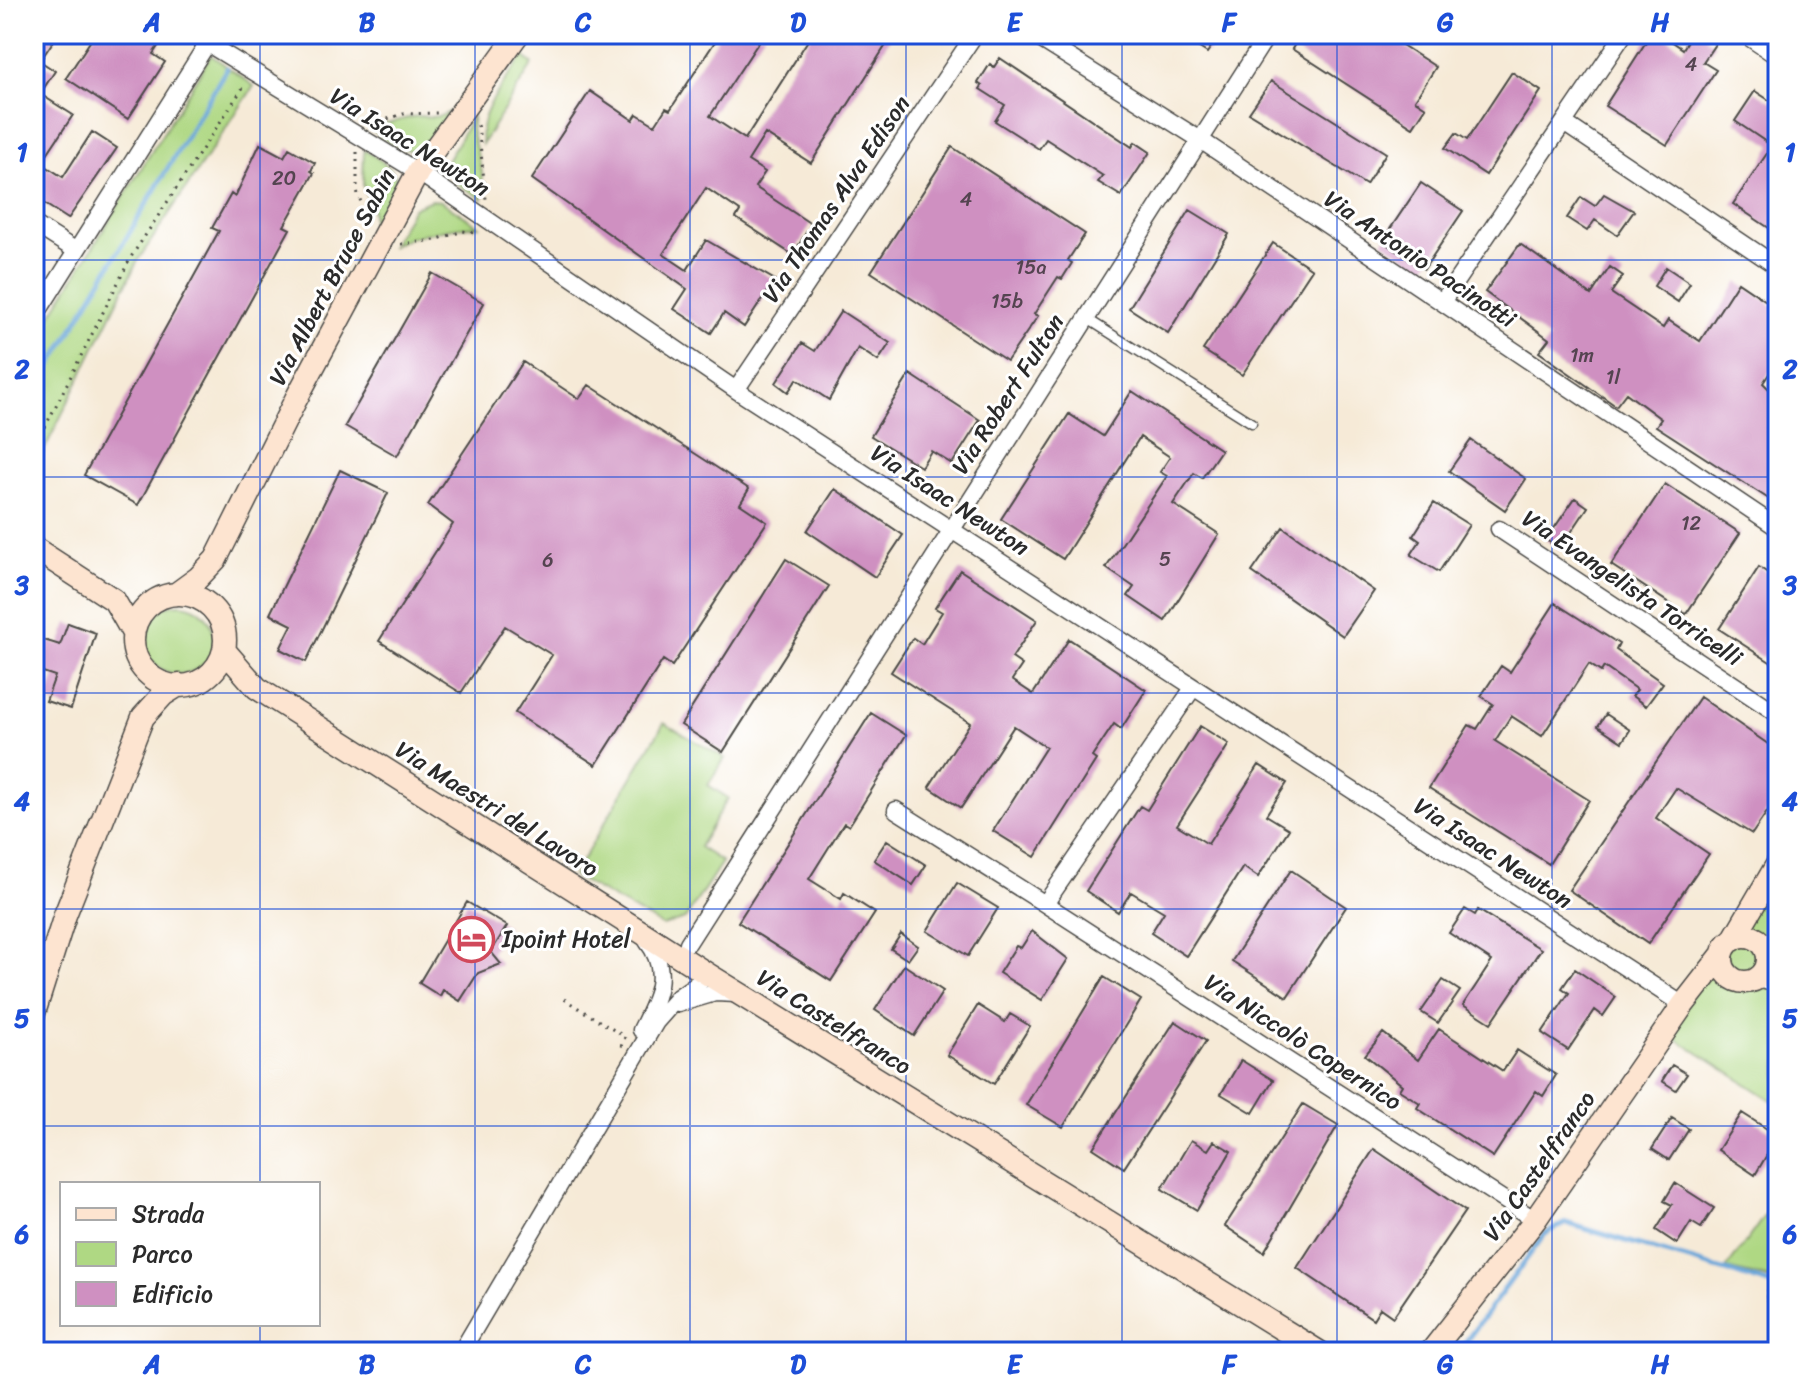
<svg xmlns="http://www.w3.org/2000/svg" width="1812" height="1386" viewBox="0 0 1812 1386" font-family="Sriracha,sans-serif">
  <rect width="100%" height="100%" fill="#fff"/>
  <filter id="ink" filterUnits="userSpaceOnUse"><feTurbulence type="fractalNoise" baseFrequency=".0125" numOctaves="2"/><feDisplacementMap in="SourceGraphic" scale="16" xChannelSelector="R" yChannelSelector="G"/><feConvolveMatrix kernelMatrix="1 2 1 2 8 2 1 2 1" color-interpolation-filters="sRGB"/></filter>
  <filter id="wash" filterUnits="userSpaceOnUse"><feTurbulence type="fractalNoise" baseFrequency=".006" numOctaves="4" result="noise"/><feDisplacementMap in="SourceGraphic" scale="32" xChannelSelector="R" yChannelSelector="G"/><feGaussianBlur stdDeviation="1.8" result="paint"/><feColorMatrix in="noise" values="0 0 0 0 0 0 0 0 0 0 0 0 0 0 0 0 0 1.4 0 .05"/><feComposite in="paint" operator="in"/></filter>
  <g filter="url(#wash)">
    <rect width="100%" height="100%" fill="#f6ead7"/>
    <path fill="#afd883" stroke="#6d8257" stroke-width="2" d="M211 55 254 86 137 262 34 471V343Z
      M523 56 533 64 482 144C477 111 505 83 523 56Z
      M453 109 422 150C399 154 381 136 363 124 383 128 393 121 412 117 430 114 437 122 453 109Z
      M473 115 471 130 482 172 483 199 456 183 446 163Z
      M364 150C417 180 397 193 373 239L372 208 363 186Z
      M431 200 441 201 479 226C454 227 411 233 391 247L413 208Z
      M144 639a35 35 0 1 1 70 0a35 35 0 1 1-70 0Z
      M664 723 725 758 708 785 728 798 699 847 722 862 685 919 663 926 573 876Z
      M1778 862V1104L1664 1031Z
      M1778 1197V1281L1726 1269Z"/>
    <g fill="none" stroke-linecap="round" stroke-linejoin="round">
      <path stroke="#68a5d9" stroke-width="5" d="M34 394 227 68
        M1458 1352 1545 1234 1566 1223 1773 1285"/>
    </g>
    <g id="blocks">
      <path fill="#cf90c1" d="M34 34H58L40 61 55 71 40 94 73 115 41 163 63 177 92 132 117 148 68 219 34 197Z
        M95 34H166L153 54 165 62 128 119 66 78Z
        M720 34H764L710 116 745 139 812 34H893L811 163 765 134 748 161 765 172 755 187 811 224 793 255 736 218 740 211 706 188 663 254 687 270 706 240 775 280 744 327 724 313 711 333 674 309 687 289 532 179 590 91 633 120 637 114 655 125 666 108 670 110Z
        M1178 34H1220L1207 53Z
        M1301 34H1385L1436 67 1415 100 1426 107 1413 127 1292 49Z
        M1651 34H1661L1683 49 1692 34H1709L1706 39 1715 44 1703 62 1716 70 1667 145 1605 106Z
        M1000 58 1132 147 1135 142 1150 152 1121 196 1098 182 1103 176 1046 139 1039 149 995 121 1005 105 980 89 982 86 978 83 990 64 994 67Z
        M1512 72 1541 91 1486 175 1445 148 1456 133 1467 140Z
        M1271 81 1386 153 1366 185 1249 113Z
        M1755 91 1778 106V234L1733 204 1772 146 1735 121Z
        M260 144 284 157 289 148 315 163 311 171 314 173 284 226 290 229 138 505 84 475 219 231 212 228 231 194 235 197Z
        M952 147 1085 234 1068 260 1072 263 1062 279 1058 277 1034 314 1038 316 1007 361 871 272Z
        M1421 183 1463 211 1424 269 1382 241Z
        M1604 194 1634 211 1617 235 1595 220 1587 231 1567 218 1581 197 1595 206Z
        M1190 210 1229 234 1168 333 1129 308Z
        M1273 243 1312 269 1242 375 1203 350Z
        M1520 244 1591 295 1610 267 1623 276 1611 293 1663 328 1668 320 1700 341 1738 282 1778 309V360L1763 383 1778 398V505L1656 426 1661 419 1626 393 1616 406 1539 352 1549 339 1485 292Z
        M1666 267 1690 283 1678 302 1654 286Z
        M432 273 484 303 397 456 345 426Z
        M841 311 890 343 878 361 858 348 829 400 797 379 788 392 776 383 802 343 815 351Z
        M523 362 579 399 589 385 719 469 749 489 740 504 767 522 672 666 663 660 596 765 515 713 552 655 505 626 461 693 379 641 453 524 428 505Z
        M910 374 980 420 952 464 931 451 921 467 871 436Z
        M1132 391 1221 450 1202 478 1194 473 1173 504 1219 534 1165 621 1128 596 1134 587 1106 568 1167 476 1160 472 1170 457 1140 437 1063 559 1001 519 1069 414 1103 436Z
        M1471 440 1526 479 1505 510 1449 471Z
        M340 470 388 493 306 662 280 649 292 625 270 614Z
        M1665 484 1740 533 1686 614 1611 565Z
        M835 489 903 535 875 577 807 531Z
        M1575 498 1588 507 1560 549 1546 540Z
        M1434 503 1469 525 1439 572 1411 555 1420 541 1413 536Z
        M1283 527 1374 591 1343 636 1252 572Z
        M786 559 829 586 723 752 681 725Z
        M1759 567 1778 580V667L1719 629Z
        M960 570 1037 620 1012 658 1022 665 1012 680 1033 694 1069 639 1146 690 1121 729 1114 724 1092 757 1096 760 1035 857 993 831 1046 747 1014 726 961 808 929 787 970 723 891 672 913 638 922 644 942 612 935 608Z
        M1555 603 1619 644 1616 650 1663 683 1646 706 1632 696 1637 690 1604 667 1601 672 1589 664 1542 736 1511 716 1495 741 1589 800 1549 864 1429 788 1469 725 1477 729 1493 704 1481 696 1501 666 1510 672Z
        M68 623 96 633 71 709 46 701 55 676 34 669V637L60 645Z
        M1700 697 1778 751V796L1752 834 1676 788 1656 818 1709 854 1648 944 1569 890Z
        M871 713 906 735 849 826 844 823 809 879 841 899 844 893 875 913 831 981 738 922Z
        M1606 714 1630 730 1622 742 1598 726Z
        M1200 726 1229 744 1177 825 1208 844 1259 765 1287 783 1266 815 1289 829 1258 877 1243 867 1186 956 1151 933 1164 912 1131 892 1118 912 1086 891 1140 806 1147 810Z
        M887 840 926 865 913 885 874 860Z
        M1291 870 1346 907 1287 997 1232 961Z
        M957 883 998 908 968 956 927 931Z
        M467 902 507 926 491 952 501 964 478 973 460 1001 443 990 440 996 419 983Z
        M1465 909 1475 915 1478 910 1541 949 1491 1023 1463 1005 1492 961 1449 933Z
        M1032 931 1068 959 1042 1000 999 973 1016 946 1021 948Z
        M901 934 918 946 908 960 891 949Z
        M904 965 943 991 914 1036 875 1010Z
        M1575 969 1616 997 1603 1016 1595 1010 1568 1050 1542 1033 1569 993 1562 988Z
        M1104 977 1141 1000 1063 1127 1026 1105Z
        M1443 980 1460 991 1438 1023 1421 1012Z
        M978 1005 1005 1022 1010 1014 1030 1026 994 1084 947 1055Z
        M1175 1021 1206 1041 1124 1168 1093 1148Z
        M1439 1029 1503 1071 1517 1050 1556 1075 1543 1096 1536 1091 1493 1157 1417 1108 1420 1103 1399 1090 1402 1085 1365 1055 1383 1033 1418 1060Z
        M1241 1060 1273 1080 1253 1113 1221 1094Z
        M1672 1065 1687 1074 1676 1090 1662 1081Z
        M1303 1104 1338 1125 1264 1252 1225 1226Z
        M1742 1113 1778 1136 1755 1175 1718 1150Z
        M1672 1118 1689 1129 1669 1160 1652 1149Z
        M1191 1140 1208 1150 1214 1141 1231 1151 1197 1210 1162 1189Z
        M1374 1149 1465 1211 1393 1317 1380 1308 1373 1319 1297 1268Z
        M1675 1183 1714 1208 1701 1228 1691 1222 1677 1244 1656 1230 1672 1205 1664 1201Z"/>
    </g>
  </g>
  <g filter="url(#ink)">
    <use href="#blocks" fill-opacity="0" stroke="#494845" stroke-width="2"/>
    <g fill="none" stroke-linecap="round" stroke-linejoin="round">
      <defs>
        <path id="lane" d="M1086 318 1252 423"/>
        <path id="street" d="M192 34 418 172 736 390 1683 1005
          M1032 34 1199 139 1778 528
          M1744 34 1778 57
          M1564 123 1778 267
          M34 224 75 250
          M1442 302 1624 34
          M34 318 207 44
          M736 390 975 34
          M1499 529 1778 714
          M1193 688 1045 904 1535 1220
          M896 810 1045 904
          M688 943 1268 34
          M1767 964 1778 976
          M1756 979 1778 984
          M678 1004 715 993 737 994
          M641 1030C657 999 671 971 647 941
          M1775 1297 1778 1282
          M461 1352 656 1022 678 997 709 975"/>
        <path id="secondary" d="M34 548 114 600 133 633
          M176 594 198 578 216 559 296 399 418 172 518 34
          M133 640a46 46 0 1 1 92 0a46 46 0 1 1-92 0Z
          M224 650 257 688 709 975 1319 1352
          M1722 959a23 23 0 1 1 46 0a23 23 0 1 1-46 0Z
          M1733 940 1778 863
          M34 1013 65 915 143 717 163 695 179 685
          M1431 1352 1535 1220 1683 1005 1722 955"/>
      </defs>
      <use href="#lane" stroke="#494845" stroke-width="11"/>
      <use href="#street" stroke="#494845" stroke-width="19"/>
      <use href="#secondary" stroke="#494845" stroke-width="25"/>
      <path stroke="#494845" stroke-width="3" stroke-dasharray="2 6" stroke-linecap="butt" d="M364 119 381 121 403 114 438 113
        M478 125 486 199
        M357 152V191L368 222
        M401 244 435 240 463 231 475 233
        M34 449 131 257 244 86
        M564 999 625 1037 620 1049"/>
      <use href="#lane" stroke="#fff" stroke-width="8"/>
      <use href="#street" stroke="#fff" stroke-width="16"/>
      <use href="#secondary" stroke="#fde4d0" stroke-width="22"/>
    </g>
  </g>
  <path fill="none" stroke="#1d4ed8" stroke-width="2" stroke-opacity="0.55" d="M260 34V1184M475 34V1352M690 34V1352M906 34V1352M1122 34V1352M1337 34V1352M1552 34V1352M34 260H1778M34 477H1778M34 693H1778M34 909H1778M34 1126H1778M260 1324V1352"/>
  <defs>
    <symbol id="hotel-ring" viewBox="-11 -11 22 22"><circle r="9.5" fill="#fff" stroke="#d1495b" stroke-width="1.5"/><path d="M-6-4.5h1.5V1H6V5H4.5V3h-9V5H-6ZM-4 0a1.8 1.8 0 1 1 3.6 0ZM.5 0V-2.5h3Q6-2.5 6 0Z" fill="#d1495b"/></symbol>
  </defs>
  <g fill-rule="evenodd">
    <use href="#hotel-ring" x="446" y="914" width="51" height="51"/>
  </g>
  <g text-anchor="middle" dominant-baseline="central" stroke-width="6" stroke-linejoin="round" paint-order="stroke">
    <g font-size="20" fill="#544450">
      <text x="1691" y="64">4</text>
      <text x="284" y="178">20</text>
      <text x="966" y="199">4</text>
      <text x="1031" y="267">15a</text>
      <text x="1007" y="301">15b</text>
      <text x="1582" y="355">1m</text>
      <text x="1613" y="377">1l</text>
      <text x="1691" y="523">12</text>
      <text x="1165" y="559">5</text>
      <text x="548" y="560">6</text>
    </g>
    <g font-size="24" fill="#2b2b2b" stroke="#fff">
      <text transform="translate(410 142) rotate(32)">Via Isaac Newton</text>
      <text transform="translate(836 199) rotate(-56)">Via Thomas Alva Edison</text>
      <text transform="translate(1420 259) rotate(34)">Via Antonio Pacinotti</text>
      <text transform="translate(332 277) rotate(-62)">Via Albert Bruce Sabin</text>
      <text transform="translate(1008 394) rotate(-57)">Via Robert Fulton</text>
      <text transform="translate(950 500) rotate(33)">Via Isaac Newton</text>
      <text transform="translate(1632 588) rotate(34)">Via Evangelista Torricelli</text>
      <text transform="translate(497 809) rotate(32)">Via Maestri del Lavoro</text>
      <text transform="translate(1493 853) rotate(33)">Via Isaac Newton</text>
      <text transform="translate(834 1022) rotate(32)">Via Castelfranco</text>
      <text transform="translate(1303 1042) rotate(33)">Via Niccolò Copernico</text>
      <text transform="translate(1539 1166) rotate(-55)">Via Castelfranco</text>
    </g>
    <g font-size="24" fill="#2b2b2b" stroke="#fff" text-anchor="start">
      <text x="502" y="939">Ipoint Hotel</text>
    </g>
  </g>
  <rect width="1812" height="1386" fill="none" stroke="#fff" stroke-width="88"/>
  <rect x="60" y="1182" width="260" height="144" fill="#ffffff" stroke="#aaaaaa" stroke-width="2"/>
  <rect x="76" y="1208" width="40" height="12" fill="#fde4d0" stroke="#aaaaaa" stroke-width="2"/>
  <text x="132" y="1222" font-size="24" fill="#2b2b2b">Strada</text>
  <rect x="76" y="1242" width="40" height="24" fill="#afd883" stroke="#aaaaaa" stroke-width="2"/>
  <text x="132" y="1262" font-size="24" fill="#2b2b2b">Parco</text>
  <rect x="76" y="1282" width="40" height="24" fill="#cf90c1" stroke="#aaaaaa" stroke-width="2"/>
  <text x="132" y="1302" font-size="24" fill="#2b2b2b">Edificio</text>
  <rect x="44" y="44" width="1724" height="1298" fill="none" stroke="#1d4ed8" stroke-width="3"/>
  <g font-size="26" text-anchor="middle" font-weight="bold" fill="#1d4ed8">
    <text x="152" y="31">A</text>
    <text x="367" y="31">B</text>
    <text x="583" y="31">C</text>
    <text x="798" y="31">D</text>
    <text x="1014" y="31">E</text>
    <text x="1229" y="31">F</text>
    <text x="1445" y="31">G</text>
    <text x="1660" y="31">H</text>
    <text x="22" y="161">1</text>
    <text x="1790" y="161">1</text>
    <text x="22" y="378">2</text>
    <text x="1790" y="378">2</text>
    <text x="22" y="594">3</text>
    <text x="1790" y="594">3</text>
    <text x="22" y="810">4</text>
    <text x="1790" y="810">4</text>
    <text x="22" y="1027">5</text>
    <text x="1790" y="1027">5</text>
    <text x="22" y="1243">6</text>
    <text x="1790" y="1243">6</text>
    <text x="152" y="1373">A</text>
    <text x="367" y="1373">B</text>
    <text x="583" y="1373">C</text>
    <text x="798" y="1373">D</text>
    <text x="1014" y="1373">E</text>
    <text x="1229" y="1373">F</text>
    <text x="1445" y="1373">G</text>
    <text x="1660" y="1373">H</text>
  </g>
</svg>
